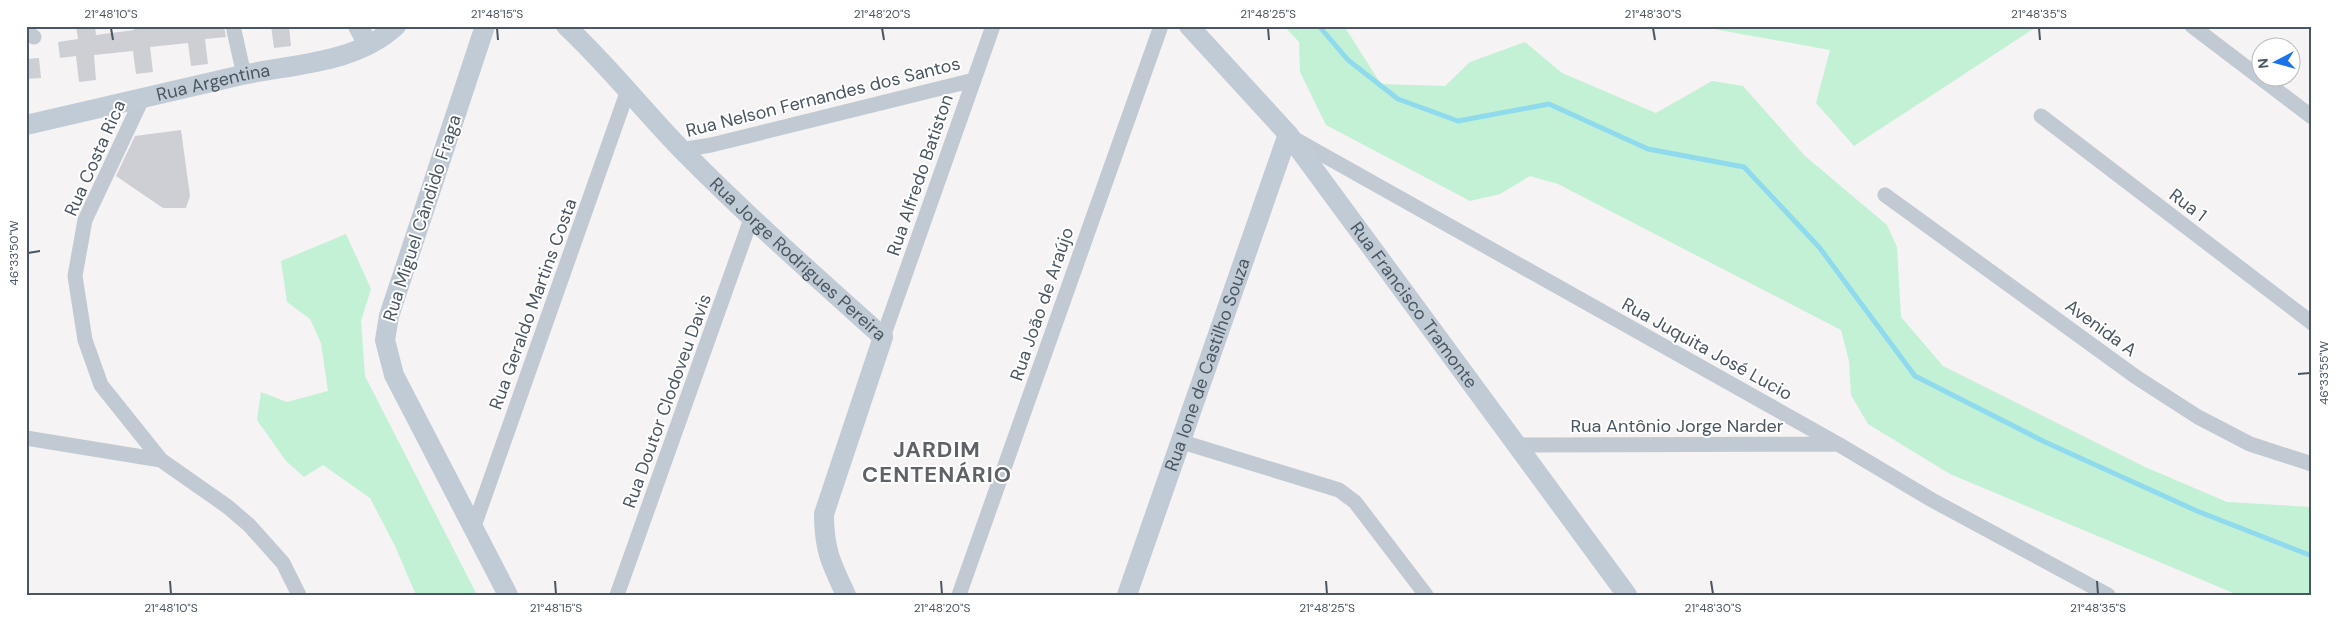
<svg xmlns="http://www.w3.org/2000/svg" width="2338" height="621" viewBox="0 0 2338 621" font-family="'DM Sans',sans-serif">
  <rect width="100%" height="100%" fill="#f5f3f3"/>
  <path fill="#c3f1d5" d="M1284 26H1344L1381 84 1445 86 1470 62 1525 42 1562 73 1656 113 1712 81 1743 86 1805 156 1887 225 1897 247 1901 317 1943 366 2145 467 2227 502 2312 507V595H2238L1950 474 1868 424 1851 395 1849 361 1841 330 1558 184 1530 176 1500 194 1470 201 1326 125 1300 72 1299 42Z
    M1697 26H2038L1854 146 1816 103 1830 50Z
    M346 234 371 289 361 321 365 376 477 595H416L395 546 370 498 323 465 304 477 286 461 257 420 261 392 287 402 328 391 321 343 310 319 287 302 281 261Z"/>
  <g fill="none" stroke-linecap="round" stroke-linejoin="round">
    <path stroke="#90daee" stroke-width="5" d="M1319 26 1348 60 1398 99 1458 121 1549 104 1648 149 1744 167 1819 247 1915 376 2045 442 2197 511 2312 556"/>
  </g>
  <path fill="#cdcfd5" d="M76 26H95L96 35 134 30V26H224L226 37 205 39 208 64 191 66 188 43 150 47 153 72 136 74 133 51 94 55 96 80 79 82 76 56 60 58 58 42 78 39Z
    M271 26H289L291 46 274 48Z
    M39 58 41 78 26 79V59Z
    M181 130 190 196 186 208H163L116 176 135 136Z"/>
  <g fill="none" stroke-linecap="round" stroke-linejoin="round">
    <path stroke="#c1cad2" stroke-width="15" d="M233 26 244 75
      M2192 26 2312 117
      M26 31 34 37
      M142 99 85 220 75 276 85 340 101 385 161 460 228 507 249 525 283 563 299 595
      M2041 116 2312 323
      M1293 138 1838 444 1932 500 2108 595
      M681 150 711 145 974 80
      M1885 195 2136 377 2198 417 2250 444 2312 464
      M883 337 993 26
      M26 438 161 460
      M1179 441 1339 490 1355 502 1426 595
      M1515 445 1836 444
      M473 529 628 90
      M617 595 751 219
      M959 595 1161 26"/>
    <g stroke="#c1cbd6" stroke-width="20">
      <path d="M358 26 368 45"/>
      <path d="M485 26 389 316 385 340 394 375 508 595"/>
      <path id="s1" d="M566 26C608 65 643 110 683 151 747 216 815 276 883 337L824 514C824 550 831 563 846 595"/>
      <path id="s2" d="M1189 26 1288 134 1627 595"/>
      <path id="s3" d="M26 125C98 109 170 92 242 75 293 64 355 64 396 26"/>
      <path id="s4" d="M1127 595 1288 134"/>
    </g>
  </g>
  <path fill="none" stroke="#4a5661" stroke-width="2" d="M111 28 113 40M497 28 498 40M882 28 884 40M1268 28 1269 40M1653 28 1655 40M2039 28 2040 40M28 253 40 251M2298 374 2310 373M170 581 171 594M555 581 556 594M941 581 942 594M1326 581 1327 594M1711 581 1713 594M2097 581 2098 594"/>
  <g text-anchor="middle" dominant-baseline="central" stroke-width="4" stroke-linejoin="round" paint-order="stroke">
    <g font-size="18" fill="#4a5661" stroke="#fff">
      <text stroke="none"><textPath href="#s3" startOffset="192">Rua Argentina</textPath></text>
      <text transform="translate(823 97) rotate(-14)">Rua Nelson Fernandes dos Santos</text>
      <text transform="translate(95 158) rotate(-66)">Rua Costa Rica</text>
      <text transform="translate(920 175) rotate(-71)">Rua Alfredo Batiston</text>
      <text transform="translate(2188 205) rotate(37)">Rua 1</text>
      <text transform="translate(422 218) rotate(-72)">Rua Miguel Cândido Fraga</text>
      <text stroke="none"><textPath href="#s1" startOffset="329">Rua Jorge Rodrigues Pereira</textPath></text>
      <text transform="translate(533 304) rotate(-70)">Rua Geraldo Martins Costa</text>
      <text transform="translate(1042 304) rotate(-71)">Rua João de Araújo</text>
      <text stroke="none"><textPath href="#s2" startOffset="359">Rua Francisco Tramonte</textPath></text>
      <text transform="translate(2101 328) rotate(36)">Avenida A</text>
      <text transform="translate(1707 349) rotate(29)">Rua Juquita José Lucio</text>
      <text stroke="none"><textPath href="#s4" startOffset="244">Rua Ione de Castilho Souza</textPath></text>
      <text transform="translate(667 401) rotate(-70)">Rua Doutor Clodoveu Davis</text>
      <text x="1677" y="426">Rua Antônio Jorge Narder</text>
    </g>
    <g font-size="22" font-weight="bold" letter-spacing="1" fill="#5f6368" stroke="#fff">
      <text x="937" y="449">JARDIM<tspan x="937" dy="25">CENTENÁRIO</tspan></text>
    </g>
  </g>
  <rect width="2338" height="621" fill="none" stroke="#ffffff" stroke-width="55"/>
  <g transform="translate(2276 62) rotate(264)"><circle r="24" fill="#ffffff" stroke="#b7bbc0"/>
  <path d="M0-4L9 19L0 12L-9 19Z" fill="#1a73e8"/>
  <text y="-8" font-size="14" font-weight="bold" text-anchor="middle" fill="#4a5661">N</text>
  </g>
  <rect x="28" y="28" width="2282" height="566" fill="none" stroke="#4a5661" stroke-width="2"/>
  <g font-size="12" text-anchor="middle" fill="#4a5661">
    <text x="111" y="18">21°48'10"S</text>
    <text x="497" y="18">21°48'15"S</text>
    <text x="882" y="18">21°48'20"S</text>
    <text x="1268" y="18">21°48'25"S</text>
    <text x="1653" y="18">21°48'30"S</text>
    <text x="2039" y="18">21°48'35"S</text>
    <text transform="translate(14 253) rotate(-90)" y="4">46°33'50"W</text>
    <text transform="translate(2324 373) rotate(-90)" y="4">46°33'55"W</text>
    <text x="171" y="612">21°48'10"S</text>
    <text x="556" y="612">21°48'15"S</text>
    <text x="942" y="612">21°48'20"S</text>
    <text x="1327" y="612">21°48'25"S</text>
    <text x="1713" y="612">21°48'30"S</text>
    <text x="2098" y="612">21°48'35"S</text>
  </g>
</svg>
